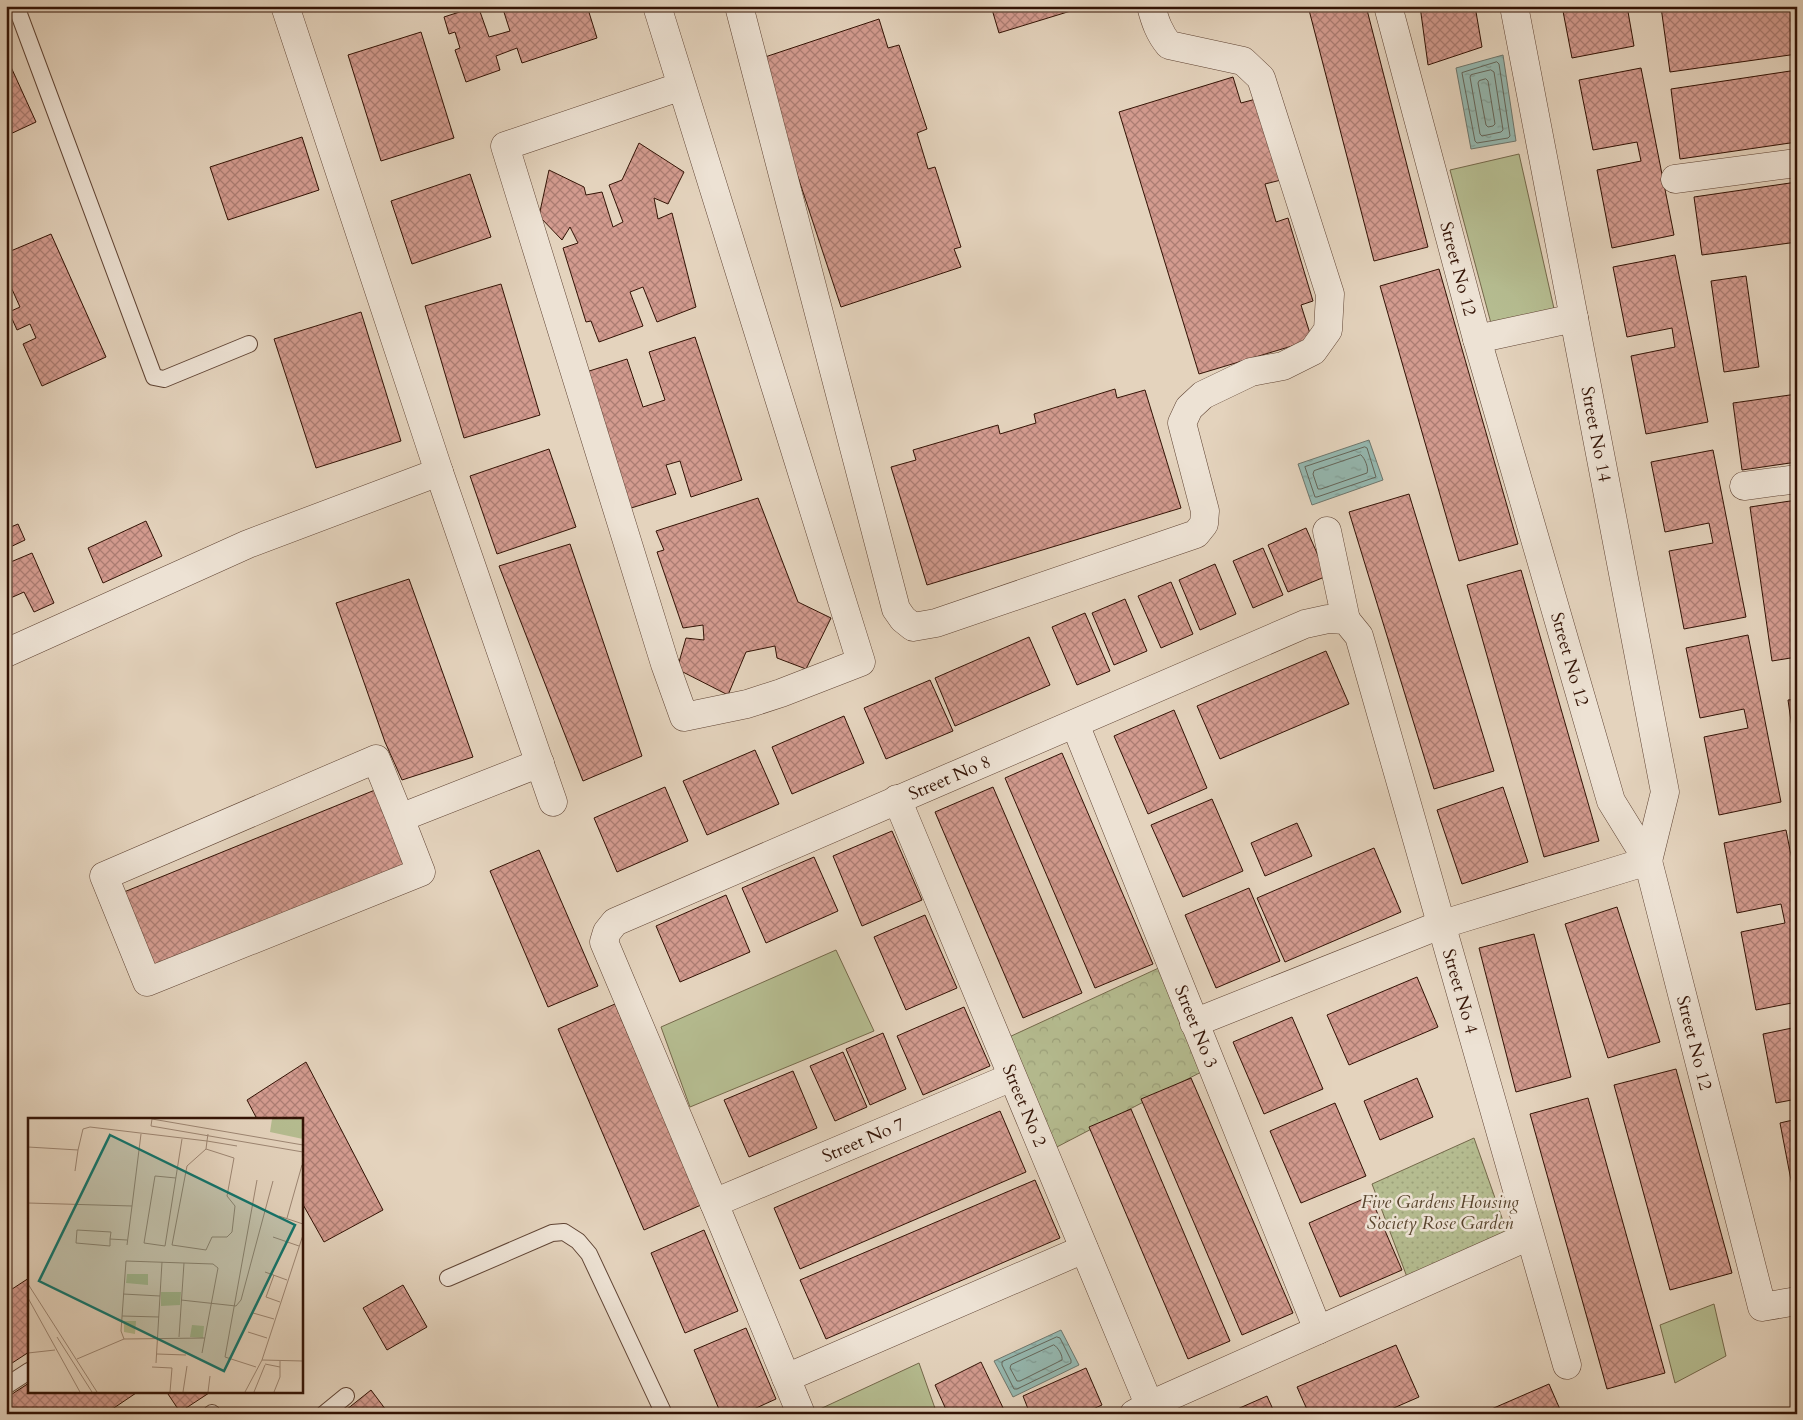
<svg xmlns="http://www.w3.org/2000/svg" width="1803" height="1420" viewBox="0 0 1803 1420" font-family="Cardo,serif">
  <defs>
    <pattern id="forest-crowns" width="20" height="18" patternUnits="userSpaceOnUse" patternTransform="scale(1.25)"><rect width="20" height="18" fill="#b5bc90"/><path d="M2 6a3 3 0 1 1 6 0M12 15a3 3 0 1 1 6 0" fill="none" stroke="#9ca17b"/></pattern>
    <pattern id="garden-dots" width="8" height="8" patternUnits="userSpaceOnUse" patternTransform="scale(1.25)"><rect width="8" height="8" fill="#b5bc90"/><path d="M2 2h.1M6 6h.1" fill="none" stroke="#9ca17b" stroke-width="1.8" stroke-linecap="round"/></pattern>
    <pattern id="water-ripples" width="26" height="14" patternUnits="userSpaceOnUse" patternTransform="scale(1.25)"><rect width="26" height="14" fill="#95b8b0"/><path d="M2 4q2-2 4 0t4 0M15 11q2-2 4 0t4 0" fill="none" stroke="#819d96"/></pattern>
    <pattern id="building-cross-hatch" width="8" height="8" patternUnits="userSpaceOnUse" patternTransform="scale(1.25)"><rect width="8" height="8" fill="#d39b8f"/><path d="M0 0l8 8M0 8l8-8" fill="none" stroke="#ac7d73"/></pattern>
  </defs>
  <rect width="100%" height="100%" fill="#e4d3bd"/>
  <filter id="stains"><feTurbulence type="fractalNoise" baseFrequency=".004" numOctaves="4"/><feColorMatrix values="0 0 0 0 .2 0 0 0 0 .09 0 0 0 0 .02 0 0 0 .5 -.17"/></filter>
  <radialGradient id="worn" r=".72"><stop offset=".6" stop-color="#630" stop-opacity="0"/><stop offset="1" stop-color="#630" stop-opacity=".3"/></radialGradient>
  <path fill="#b5bc90" stroke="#74684a" d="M1519 154 1555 313 1492 327 1450 170Z
    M836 950 874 1031 690 1107 661 1027Z
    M1714 1304 1726 1356 1675 1383 1660 1325Z
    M919 1363 937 1414H822L820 1409Z"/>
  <path fill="url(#forest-crowns)" stroke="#74684a" d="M1163 966 1207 1069 1053 1149 1007 1038Z"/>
  <path fill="url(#garden-dots)" stroke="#74684a" d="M1474 1138 1509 1238 1410 1285 1372 1184Z"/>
  <path fill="url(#water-ripples)" stroke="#6e766c" d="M1503 55 1516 141 1471 149 1456 68Z
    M1369 440 1383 480 1312 505 1298 464Z
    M1061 1330 1079 1365 1013 1397 994 1361Z"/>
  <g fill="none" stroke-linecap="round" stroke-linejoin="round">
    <path stroke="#64665a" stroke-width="1" d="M1497 62 1499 64 1510 136 1508 138 1477 143 1475 141 1462 73Z
      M1491 70 1494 72 1503 130 1501 132 1482 136 1480 134 1470 77 1471 75Z
      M1486 79 1488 81 1495 124 1493 126 1488 127 1486 125 1478 83 1479 81Z
      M1365 447 1367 448 1376 477 1317 497H1315L1305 467Z
      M1361 455C1365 458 1369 469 1367 473L1321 489H1318L1313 474 1314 471Z
      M1057 1337 1060 1338 1071 1360V1363L1017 1389H1014L1002 1365V1362Z
      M1054 1345C1058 1347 1063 1356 1062 1360L1020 1381H1017L1010 1368 1011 1365Z"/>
  </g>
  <path fill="url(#building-cross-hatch)" stroke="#331305" d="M478 6 489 37 510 31 502 6H587L597 38 522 63 517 48 496 56 500 70 466 82 455 50 460 48 455 32 449 34 444 17Z
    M991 6H1087L999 33Z
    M1308 6H1366L1428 247 1374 261Z
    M1420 6H1475L1482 47 1428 65Z
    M1562 6H1627L1634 46 1572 58Z
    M1668 6H1797V54L1670 72 1661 7Z
    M879 19 888 48 899 45 927 129 917 133 928 169 935 167 961 247 954 249 961 267 841 307 759 59Z
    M421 32 454 138 381 161 348 55Z
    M6 56 36 122 6 136Z
    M1641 68 1674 235 1612 248 1597 170 1641 161 1637 142 1593 150 1579 80Z
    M1797 70V142L1680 159 1671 89Z
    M1233 77 1241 103 1256 99 1281 180 1265 184 1276 222 1288 218 1313 301 1301 305 1312 340 1199 374 1119 112Z
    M302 137 319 190 228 220 210 167Z
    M639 143 684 172 668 204 654 198 658 219 672 213 696 307 657 322 643 287 630 292 643 326 599 342 591 321 586 322 563 248 578 243 570 227 562 240 539 216 549 170 584 187 586 195 602 192 613 227 623 222 609 185 622 180Z
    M470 174 491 237 412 264 391 201Z
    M1797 182V242L1702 255 1694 197Z
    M51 234 106 357 42 386 23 344 36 338 30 324 17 330 9 312 20 307 6 276V253Z
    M1675 255 1708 422 1646 434 1631 356 1675 347 1672 328 1627 337 1613 267Z
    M1439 269 1518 544 1459 561 1380 286Z
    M1746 276 1759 367 1724 372 1711 281Z
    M501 284 540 415 464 438 425 306Z
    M361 312 401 441 316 468 274 339Z
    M695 337 742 480 691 497 680 461 666 465 676 494 628 509 583 373 627 359 643 407 665 400 649 352Z
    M1115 389 1117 398 1145 390 1181 508 927 585 891 467 916 460 913 450 998 425 1000 434 1036 423 1034 414Z
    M1797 394V462L1742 470 1733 403Z
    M549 449 576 527 497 554 470 476Z
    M1713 450 1746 617 1684 629 1669 551 1713 543 1709 523 1665 532 1651 462Z
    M1409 494 1494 771 1434 789 1349 512Z
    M758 498 798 602 831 618 806 669 777 658 775 646 746 652 728 695 677 669 686 638 704 640 703 625 683 628 657 552 664 550 656 531Z
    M1797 500V657L1772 661 1750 507Z
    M146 521 162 556 103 583 88 548Z
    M18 524 25 540 6 549V529Z
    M1306 528 1327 576 1288 592 1268 545Z
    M570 544 642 756 583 781 499 566Z
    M1263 548 1283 595 1253 608 1233 561Z
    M32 553 54 603 34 612 24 592 6 600V564Z
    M1215 564 1236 614 1200 630 1179 580Z
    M1521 570 1599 841 1544 857 1467 585Z
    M409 579 473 757 402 780 385 742 336 603Z
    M1171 582 1193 634 1161 648 1138 596Z
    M1125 599 1147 651 1114 665 1092 613Z
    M1085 613 1110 671 1077 685 1052 627Z
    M1748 635 1781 802 1719 815 1704 737 1748 728 1744 709 1700 718 1686 648Z
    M1029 637 1050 685 955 726 935 678Z
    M1326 651 1349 704 1220 759 1197 706Z
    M930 680 953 731 886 759 864 708Z
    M1797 699V756H1796L1788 700Z
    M1174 710 1207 788 1148 814 1114 736Z
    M844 716 864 763 792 794 772 747Z
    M755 750 779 804 707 835 683 781Z
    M1062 753 1153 964 1095 988 1005 778Z
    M665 787 688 841 617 872 594 818Z
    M993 787 1082 993 1023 1018 935 812Z
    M1503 787 1528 862 1462 884 1437 810Z
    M375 790 405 864 154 966 124 892Z
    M1212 799 1243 871 1183 897 1151 825Z
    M1297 823 1312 856 1265 876 1251 843Z
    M1786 830 1797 885V1002L1756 1010 1741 932 1785 923 1781 904 1737 913 1724 843Z
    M892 831 922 900 862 926 833 856Z
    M1374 848 1401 912 1285 962 1257 898Z
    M539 850 598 986 548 1007 490 871Z
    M814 857 838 911 766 943 742 888Z
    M1249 888 1280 961 1216 988 1185 915Z
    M726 895 750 952 680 982 656 926Z
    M1617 907 1660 1042 1608 1058 1565 924Z
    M925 915 957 988 906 1010 874 937Z
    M1534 934 1571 1077 1516 1092 1479 948Z
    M1417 977 1438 1027 1349 1065 1327 1015Z
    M615 1004 701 1205 644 1230 558 1029Z
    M964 1007 990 1066 923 1095 897 1036Z
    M1292 1017 1323 1089 1264 1114 1233 1042Z
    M1797 1027V1099L1776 1103 1763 1034Z
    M883 1033 906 1089 870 1105 846 1049Z
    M843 1052 867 1107 835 1121 810 1066Z
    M306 1062 383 1210 324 1242 301 1201V1119H257L247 1100Z
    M1676 1069 1732 1273 1670 1290 1614 1085Z
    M793 1071 817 1128 749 1157 724 1100Z
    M1191 1078 1293 1313 1242 1335 1141 1099Z
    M1417 1078 1433 1117 1380 1140 1364 1101Z
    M1588 1098 1665 1373 1607 1389 1530 1114Z
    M1335 1103 1366 1176 1301 1203 1270 1131Z
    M1131 1109 1230 1341 1188 1359 1089 1127Z
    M1000 1111 1026 1172 800 1269 774 1208Z
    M1797 1119V1200L1795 1201 1780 1123Z
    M1035 1180 1060 1238 826 1339 800 1280Z
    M1370 1196 1402 1270 1340 1297 1309 1223Z
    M704 1230 738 1311 685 1333 651 1253Z
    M29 1278V1352L6 1367V1293Z
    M403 1285 427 1327 387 1350 363 1308Z
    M746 1328 776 1399 743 1414H721L694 1350Z
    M1396 1345 1419 1397 1380 1414H1309L1297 1387Z
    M981 1362 1006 1414H948L935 1385Z
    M1086 1368 1102 1405 1082 1414H1030L1023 1396Z
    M29 1383V1391H139L105 1414H6V1398Z
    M1549 1384 1562 1414H1480Z
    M371 1390 389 1414H341Z
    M166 1391H208L209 1393 180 1412Z
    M1267 1396 1275 1414H1226Z"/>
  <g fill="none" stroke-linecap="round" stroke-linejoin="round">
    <defs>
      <path id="lane" d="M16 6 154 377 164 379 249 344
        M448 1278 552 1233 564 1232 578 1241 589 1254 664 1414
        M6 1386 29 1371
        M211 1414 212 1413
        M324 1414 346 1396"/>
      <g id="street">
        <path d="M657 6 861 662 781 693 747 704 684 717 665 664 505 146 682 86"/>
        <path d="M739 6 896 609 903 619 913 627 936 623 1196 534 1204 524 1205 511 1182 423 1189 408 1203 395 1251 372 1283 366 1313 351 1328 330 1330 294 1261 78 1243 61 1169 45C1159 33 1155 21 1151 6"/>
        <path id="s1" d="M1388 6 1477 339 1611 801 1648 861 1762 1307 1797 1301"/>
        <path id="s2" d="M1514 6 1665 792 1648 861"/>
        <path d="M1675 179 1797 163"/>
        <path d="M1477 339 1574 318"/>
        <path d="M439 472 553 802"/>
        <path d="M1744 486 1797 479"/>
        <path d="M1327 531 1346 620"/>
        <path d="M6 653 248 544 439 472 285 6"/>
        <path id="s3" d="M1075 724 1318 1330"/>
        <path id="s4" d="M897 799 1153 1414"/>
        <path d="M400 818 421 872 147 982 104 876 376 759 400 818 540 763"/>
        <path d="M1194 1023 1440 925 1648 861"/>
        <path id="s5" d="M714 1203 1012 1077"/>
        <path d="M786 1378 1084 1249"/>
        <path id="s6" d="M801 1414 714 1203 604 942 607 932 615 922C845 822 1075 724 1305 624L1328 619 1346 620 1359 636 1567 1365"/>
        <path d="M1134 1414 1150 1405 1529 1236"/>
      </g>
    </defs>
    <use href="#lane" stroke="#5f4333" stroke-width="18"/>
    <use href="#street" stroke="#5f4333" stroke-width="29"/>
    <use href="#lane" stroke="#ede2d4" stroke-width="16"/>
    <use href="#street" stroke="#ede2d4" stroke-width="28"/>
  </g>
  <g text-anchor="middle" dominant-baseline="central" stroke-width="5" stroke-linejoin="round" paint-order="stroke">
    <g font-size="18" fill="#331305" stroke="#ede2d4">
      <text stroke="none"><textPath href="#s1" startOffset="272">Street No 12</textPath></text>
      <text stroke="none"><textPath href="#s2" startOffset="436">Street No 14</textPath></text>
      <text stroke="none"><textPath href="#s1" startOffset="678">Street No 12</textPath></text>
      <text stroke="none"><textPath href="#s6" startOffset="899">Street No 8</textPath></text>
      <text stroke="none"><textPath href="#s6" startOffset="1718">Street No 4</textPath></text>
      <text stroke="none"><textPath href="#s3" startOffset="326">Street No 3</textPath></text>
      <text stroke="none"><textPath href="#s1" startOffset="1084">Street No 12</textPath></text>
      <text stroke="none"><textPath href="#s4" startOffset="332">Street No 2</textPath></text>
      <text stroke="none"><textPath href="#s5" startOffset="162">Street No 7</textPath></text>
    </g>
    <g font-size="18" font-style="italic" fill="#5a462f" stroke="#ede2d4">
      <text x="1440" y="1202">Five Gardens Housing<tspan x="1440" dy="21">Society Rose Garden</tspan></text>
    </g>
  </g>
  <g transform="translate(28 1118)">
    <rect width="275" height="275" fill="#e4d3bd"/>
    <path d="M99 156H120V167L98 165ZM96 203H108L107 216 96 214Z" fill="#b5bc90"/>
    <path d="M244 1H275V21L242 14ZM133 174H153L152 187 133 188Z" fill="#b5bc90"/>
    <path d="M164 207 176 208 175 220 162 219Z" fill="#b5bc90"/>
    <path fill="none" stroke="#9d8673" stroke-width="1" d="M275 27 124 1 123 8 275 34M0 29 50 32 55 11 62 9 179 23 180 16M178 31 206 40 199 78 207 88 204 114 199 119H184L178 132 144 127 159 48ZM178 31 179 23 209 28M47 53 50 32M148 60 127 58 116 125 137 128 154 21M0 85 104 88 113 16M251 98 275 106M259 100 274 47M245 119 271 128M82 121V128L48 125 49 112 83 114 82 121 99 122M99 127 104 88M237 154 259 162M246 157 238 179 252 184M0 166 69 274M95 176 132 178M0 180 52 274M153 182 208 188M208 188 213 182 245 63M225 195 246 201M94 198 131 199M220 214 239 220M29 219 64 274M151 219 156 145M96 221 93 213 98 143 185 146 190 150 174 235M0 235 27 232M129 236 158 237M49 241 96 221 177 220M234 242 275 243M128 245 134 144M237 246 252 249M124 249 144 250 142 274M228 249 197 239 229 62M155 274 159 248M180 274 182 258M217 274 234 242 275 117M226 274 237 247M246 274 252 259V243"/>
    <path fill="#0f766e" fill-opacity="0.15" stroke="#0f766e" stroke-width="2.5" d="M82 17 267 107 196 253 11 163Z"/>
    <rect width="275" height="275" fill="none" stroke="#331305" stroke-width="2.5"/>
  </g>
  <rect width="1803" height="1420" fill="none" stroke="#e4d3bd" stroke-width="25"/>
  <rect x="8" y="8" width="1788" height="1405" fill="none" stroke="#331305" stroke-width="2.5"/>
  <rect x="12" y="12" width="1778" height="1395" fill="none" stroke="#331305"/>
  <rect width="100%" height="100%" filter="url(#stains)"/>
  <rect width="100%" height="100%" fill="url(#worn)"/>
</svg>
